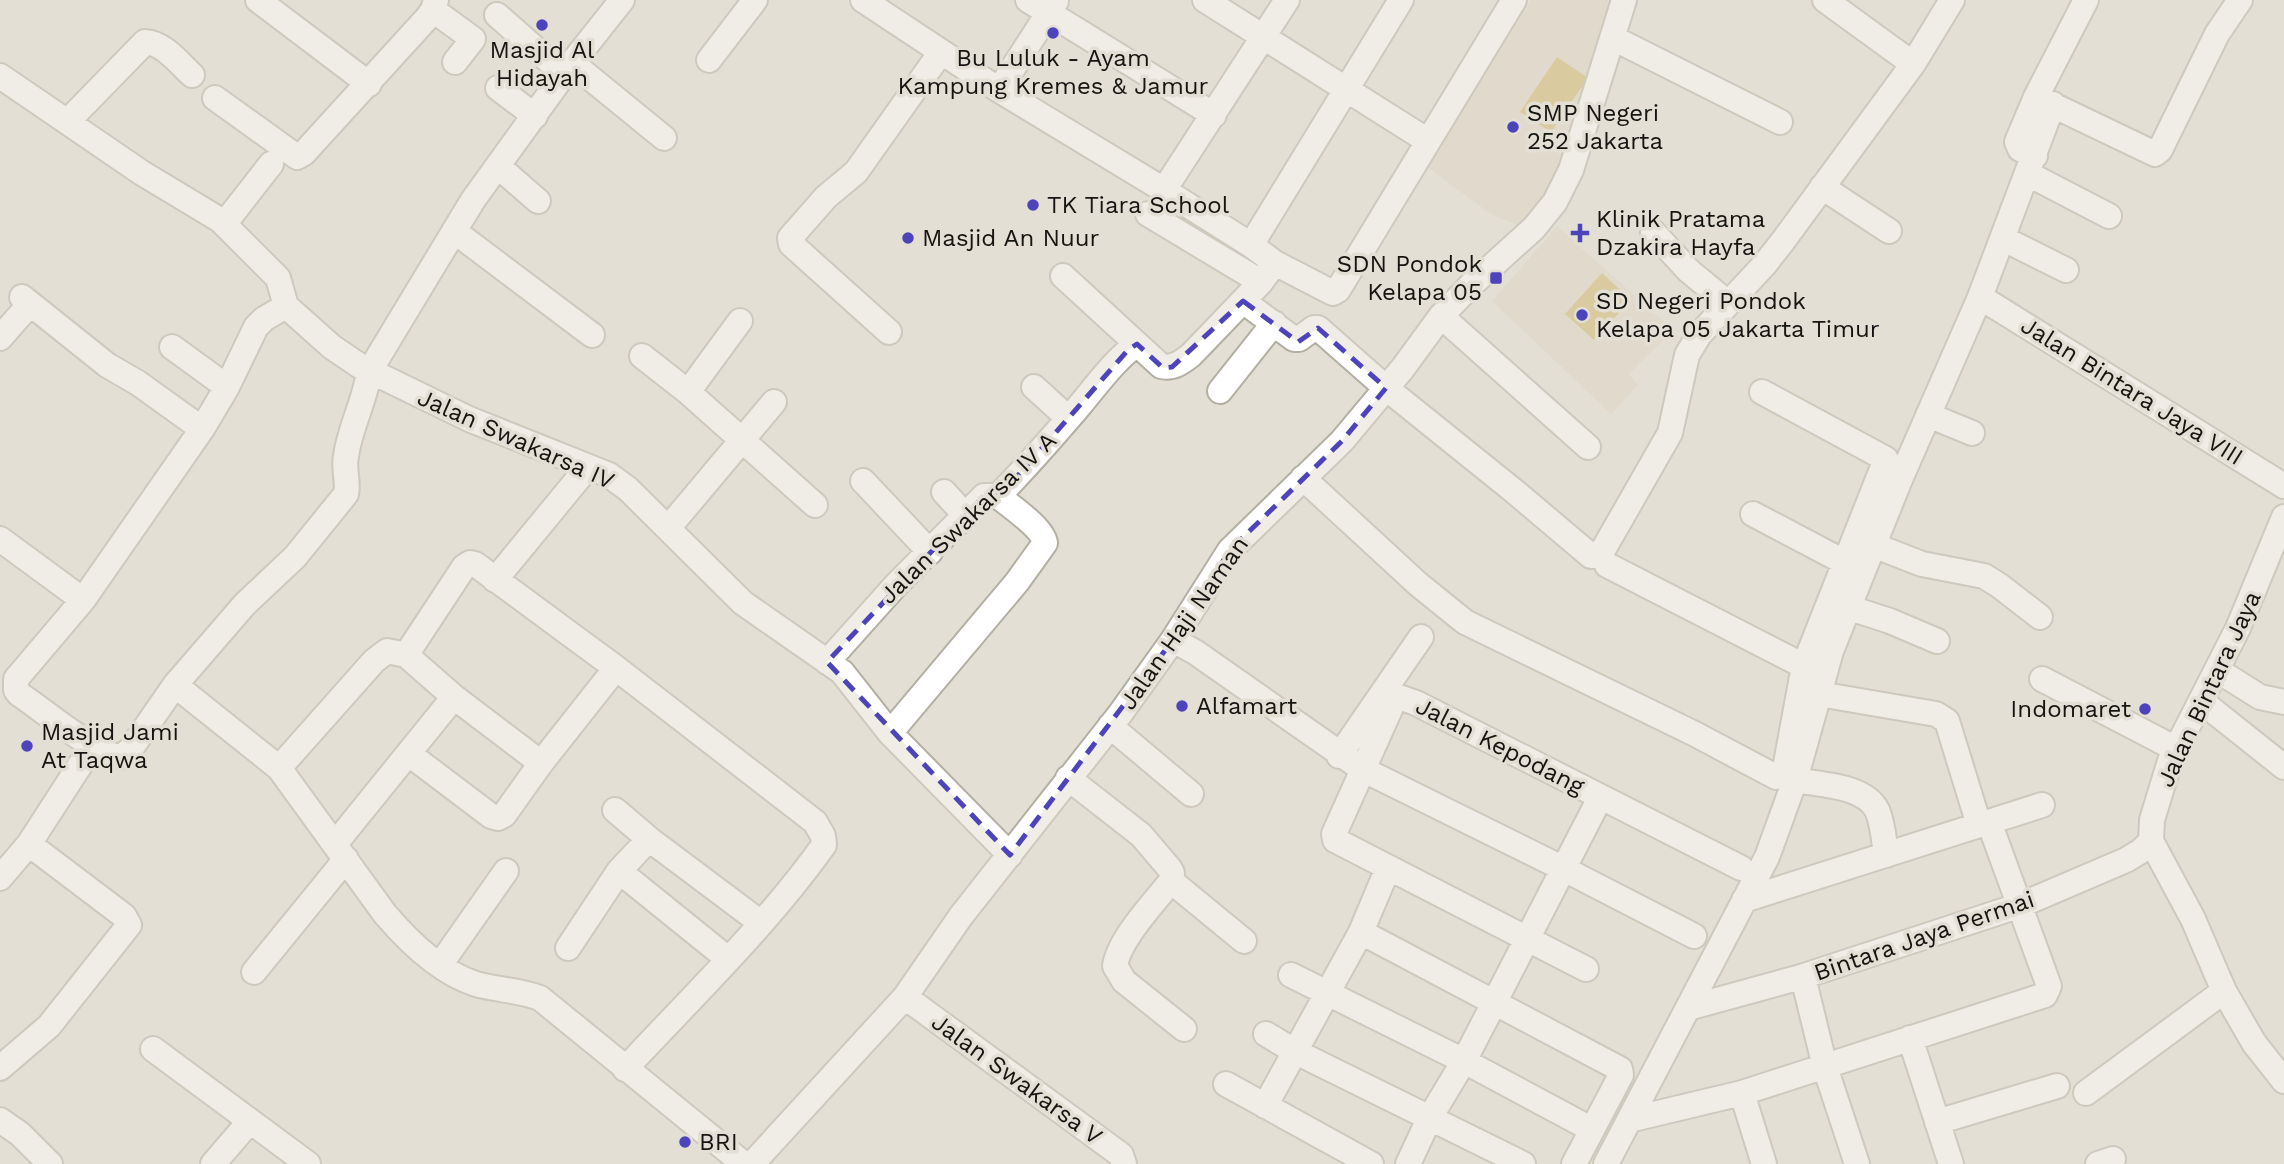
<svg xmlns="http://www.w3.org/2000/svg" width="2284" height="1164" viewBox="0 0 2284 1164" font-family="'Work Sans',sans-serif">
  <rect width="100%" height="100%" fill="#e4dfd4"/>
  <path fill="#ddd6c3" d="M1531 0H1616L1547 207 1534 228 1517 225 1492 215 1426 166Z
    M1557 226 1673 330 1629 374 1638 385 1611 414 1492 301Z"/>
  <path fill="#cfb261" d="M1557 57 1588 78 1551 132 1520 112Z
    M1602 273 1631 300 1594 340 1565 314Z"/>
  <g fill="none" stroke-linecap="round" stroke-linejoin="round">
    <defs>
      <path id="minor" d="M258 0 369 84
        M863 0 999 90 1159 187 1251 245 1275 263 1333 293 1338 290 1514 0
        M1028 0 1214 115
        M1205 0 1428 141
        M1825 0 1913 64
        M433 10 473 39 455 62
        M497 15 564 74
        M1613 38 1780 122
        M709 60 755 0
        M572 63 664 138
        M0 76 142 173 220 220 278 278 286 306 332 347 360 366 469 419 609 475 628 489 743 603 842 672 890 733 1010 855
        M498 88 535 116
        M999 90 1056 1
        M2036 97 2155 154 2160 150 2217 34 2240 0
        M215 98 297 157 304 153 428 17 433 10 436 0
        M68 121 145 42C164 43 179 63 192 75
        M2035 156 2020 149 2017 142 2036 97 2086 0
        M499 167 538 201
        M2028 174 2109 216
        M1822 187 1889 231
        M1164 190 1287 0
        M1148 214 1261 282
        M225 223 271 164
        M454 231 592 335
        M1653 232 1689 271 1728 303
        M2004 239 2066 270
        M1251 245 1401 0
        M1063 276 1161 366C1173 369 1182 362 1191 355L1261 282 1275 263
        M22 297 107 365 138 383 202 429
        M1980 297 2284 486
        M1243 301 1294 339H1299L1314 328H1318L1386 388 1514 491 1591 556H1596L1603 550 1670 433 1687 355 1699 335 1765 264 1783 241 1913 64 1952 0
        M286 306 264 319 256 327 227 387 202 429 83 600 16 679V690L19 694C42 709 96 755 121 757L130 750 175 685 245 604 295 557 346 494C349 482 343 469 346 456 350 427 365 401 369 372L473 200 572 63 622 0
        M1441 316 1588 447
        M889 332 791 244 790 238 826 197 856 172 941 52
        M0 338 30 304
        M172 347 227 387
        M642 356 688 392 815 505
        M1034 387 1068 418
        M1220 391 1274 323
        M688 392 740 321
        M1928 415 1972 433
        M1303 478 1418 584 1465 622 1695 734 1776 777 1783 773 1785 769 1804 666 1886 459 1762 392
        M863 481 930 552
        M944 492 966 516
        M1753 514 1844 562
        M2284 517 2238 628 2170 761 2152 820 2151 841 2193 919 2224 991 2254 1043 2284 1081
        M669 527 774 402
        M0 539 83 600
        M1873 545 1922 564 1984 576 2000 586 2040 617
        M1607 565 1804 666
        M495 580 587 468
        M1850 608 1890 621 1937 641
        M1173 640 1195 652 1362 769 1562 868 1694 936
        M406 655 464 567 470 563 475 564 616 668 815 822 823 836 824 845C766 926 693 996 625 1069
        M827 662 896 585 984 496H998C1025 469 1050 440 1075 411 1094 389 1113 361 1137 344
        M2217 670 2260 697 2284 702
        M2042 679 2176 749
        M175 685 279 768 385 914C408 941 441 973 476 984 497 990 519 990 540 998L744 1164
        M1819 694 1936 714 1947 721 1979 825
        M2201 701 2284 767
        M1110 726 1191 794
        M890 733 1017 582 1045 543C1043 528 1010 506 998 496
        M409 754 491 816 498 818 504 815 541 763 616 668
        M1339 756 1421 637
        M279 768 374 661 387 651 406 655 454 697 541 763
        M1068 778 1141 835 1170 869 1172 873 1171 881 1244 941
        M1795 780C1820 785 1864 785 1877 810 1883 823 1884 841 1886 855
        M615 810 649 839 761 923
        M335 844 454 697
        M619 871 728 959
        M0 878 29 844 93 745
        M1171 881C1154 903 1119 939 1115 966L1124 981 1184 1029
        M1744 900 2042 805
        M1361 932 1620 1069 1621 1075 1574 1164
        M568 948 619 871 649 839
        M440 965 506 871
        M1586 969 1335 840 1334 834 1396 696 1416 703 1741 868
        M254 972 346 859
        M1291 975 1464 1061 1591 1129
        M1803 977 1825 1067 1857 1164
        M905 997 1121 1155 1124 1164
        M1688 1008 1801 977 2021 905 2126 860 2141 851 2151 841
        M1266 1034 1296 1052 1523 1164
        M1910 1038 1951 1164
        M153 1049 308 1164
        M0 1068 49 1026 129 925 124 916 29 844
        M1226 1084 1371 1164
        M1742 1093 1764 1164
        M2086 1093 2224 991
        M1265 1106 1361 932 1388 868
        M0 1120 20 1134 50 1164
        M1629 1120 1742 1093 2045 995 2049 986 1989 822
        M1937 1122 2057 1086
        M213 1164 250 1121
        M752 1164 905 997 961 916 1120 714 1173 640 1230 550 1342 441 1403 368 1441 316 1471 285 1534 228 1555 202 1571 170 1624 0
        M1408 1164 1429 1119 1464 1061 1600 798
        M1606 1164 1767 857 1795 780 1831 651 1899 482 1980 297 2053 104
        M2098 1164 2113 1159"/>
    </defs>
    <use href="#minor" stroke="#b3afa3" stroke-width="28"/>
    <use href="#minor" stroke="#fff" stroke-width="24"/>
  </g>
  <path d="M0 0H2284V1164H0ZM1243 301 1298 342 1318 328 1386 388 1342 441 1230 550 1173 640 1010 855 827 662 984 496H998L1022 471 1128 350 1137 344 1163 368 1172 367Z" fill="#e4dfd4" fill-opacity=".55" fill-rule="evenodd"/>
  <path fill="none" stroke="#4d44bb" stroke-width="5" stroke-dasharray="14 9" stroke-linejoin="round" d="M1243 301 1298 342 1318 328 1386 388 1342 441 1230 550 1173 640 1010 855 827 662 984 496H998L1022 471 1128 350 1137 344 1163 368 1172 367Z"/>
  <g fill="#4d44bb" stroke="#e4dfd4" stroke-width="2.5">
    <circle cx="542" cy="25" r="7"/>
    <circle cx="1053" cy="33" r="7"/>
    <circle cx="1513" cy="127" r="7"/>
    <circle cx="1033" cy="205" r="7"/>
    <path d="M1576.5 222.5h7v7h7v7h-7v7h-7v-7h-7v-7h7z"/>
    <circle cx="908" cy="238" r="7"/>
    <rect x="1489" y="271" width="14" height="14" rx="3.5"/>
    <circle cx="1582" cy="315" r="7"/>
    <circle cx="1182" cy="706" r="7"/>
    <circle cx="2145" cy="709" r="7"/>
    <circle cx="27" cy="746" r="7"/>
    <circle cx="685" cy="1142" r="7"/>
  </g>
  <g text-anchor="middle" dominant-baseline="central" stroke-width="7" stroke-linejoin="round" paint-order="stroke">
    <g font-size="24" fill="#151410" stroke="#e4dfd4" text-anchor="start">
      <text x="542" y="50" text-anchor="middle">Masjid Al<tspan x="542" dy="28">Hidayah</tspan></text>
      <text x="1053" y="58" text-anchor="middle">Bu Luluk - Ayam<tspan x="1053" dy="28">Kampung Kremes &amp; Jamur</tspan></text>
      <text x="1527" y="113">SMP Negeri<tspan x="1527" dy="28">252 Jakarta</tspan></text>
      <text x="1047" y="205">TK Tiara School</text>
      <text x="1596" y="219">Klinik Pratama<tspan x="1596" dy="28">Dzakira Hayfa</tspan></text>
      <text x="922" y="238">Masjid An Nuur</text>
      <text x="1482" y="264" text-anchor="end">SDN Pondok<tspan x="1482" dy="28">Kelapa 05</tspan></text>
      <text x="1596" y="301">SD Negeri Pondok<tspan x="1596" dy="28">Kelapa 05 Jakarta Timur</tspan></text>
      <text x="1196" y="706">Alfamart</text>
      <text x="2131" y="709" text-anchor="end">Indomaret</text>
      <text x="41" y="732">Masjid Jami<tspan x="41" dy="28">At Taqwa</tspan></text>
      <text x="699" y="1142">BRI</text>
    </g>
    <g font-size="24" fill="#151410" stroke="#e4dfd4">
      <text transform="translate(2132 391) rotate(32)">Jalan Bintara Jaya VIII</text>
      <text transform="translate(516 439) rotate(24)">Jalan Swakarsa IV</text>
      <text transform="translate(968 518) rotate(-44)">Jalan Swakarsa IV A</text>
      <text transform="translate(1184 623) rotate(-55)">Jalan Haji Naman</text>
      <text transform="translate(2209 689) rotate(-65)">Jalan Bintara Jaya</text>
      <text transform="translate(1500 746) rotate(27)">Jalan Kepodang</text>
      <text transform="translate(1924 936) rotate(-19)">Bintara Jaya Permai</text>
      <text transform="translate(1017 1079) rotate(36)">Jalan Swakarsa V</text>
    </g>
  </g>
</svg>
